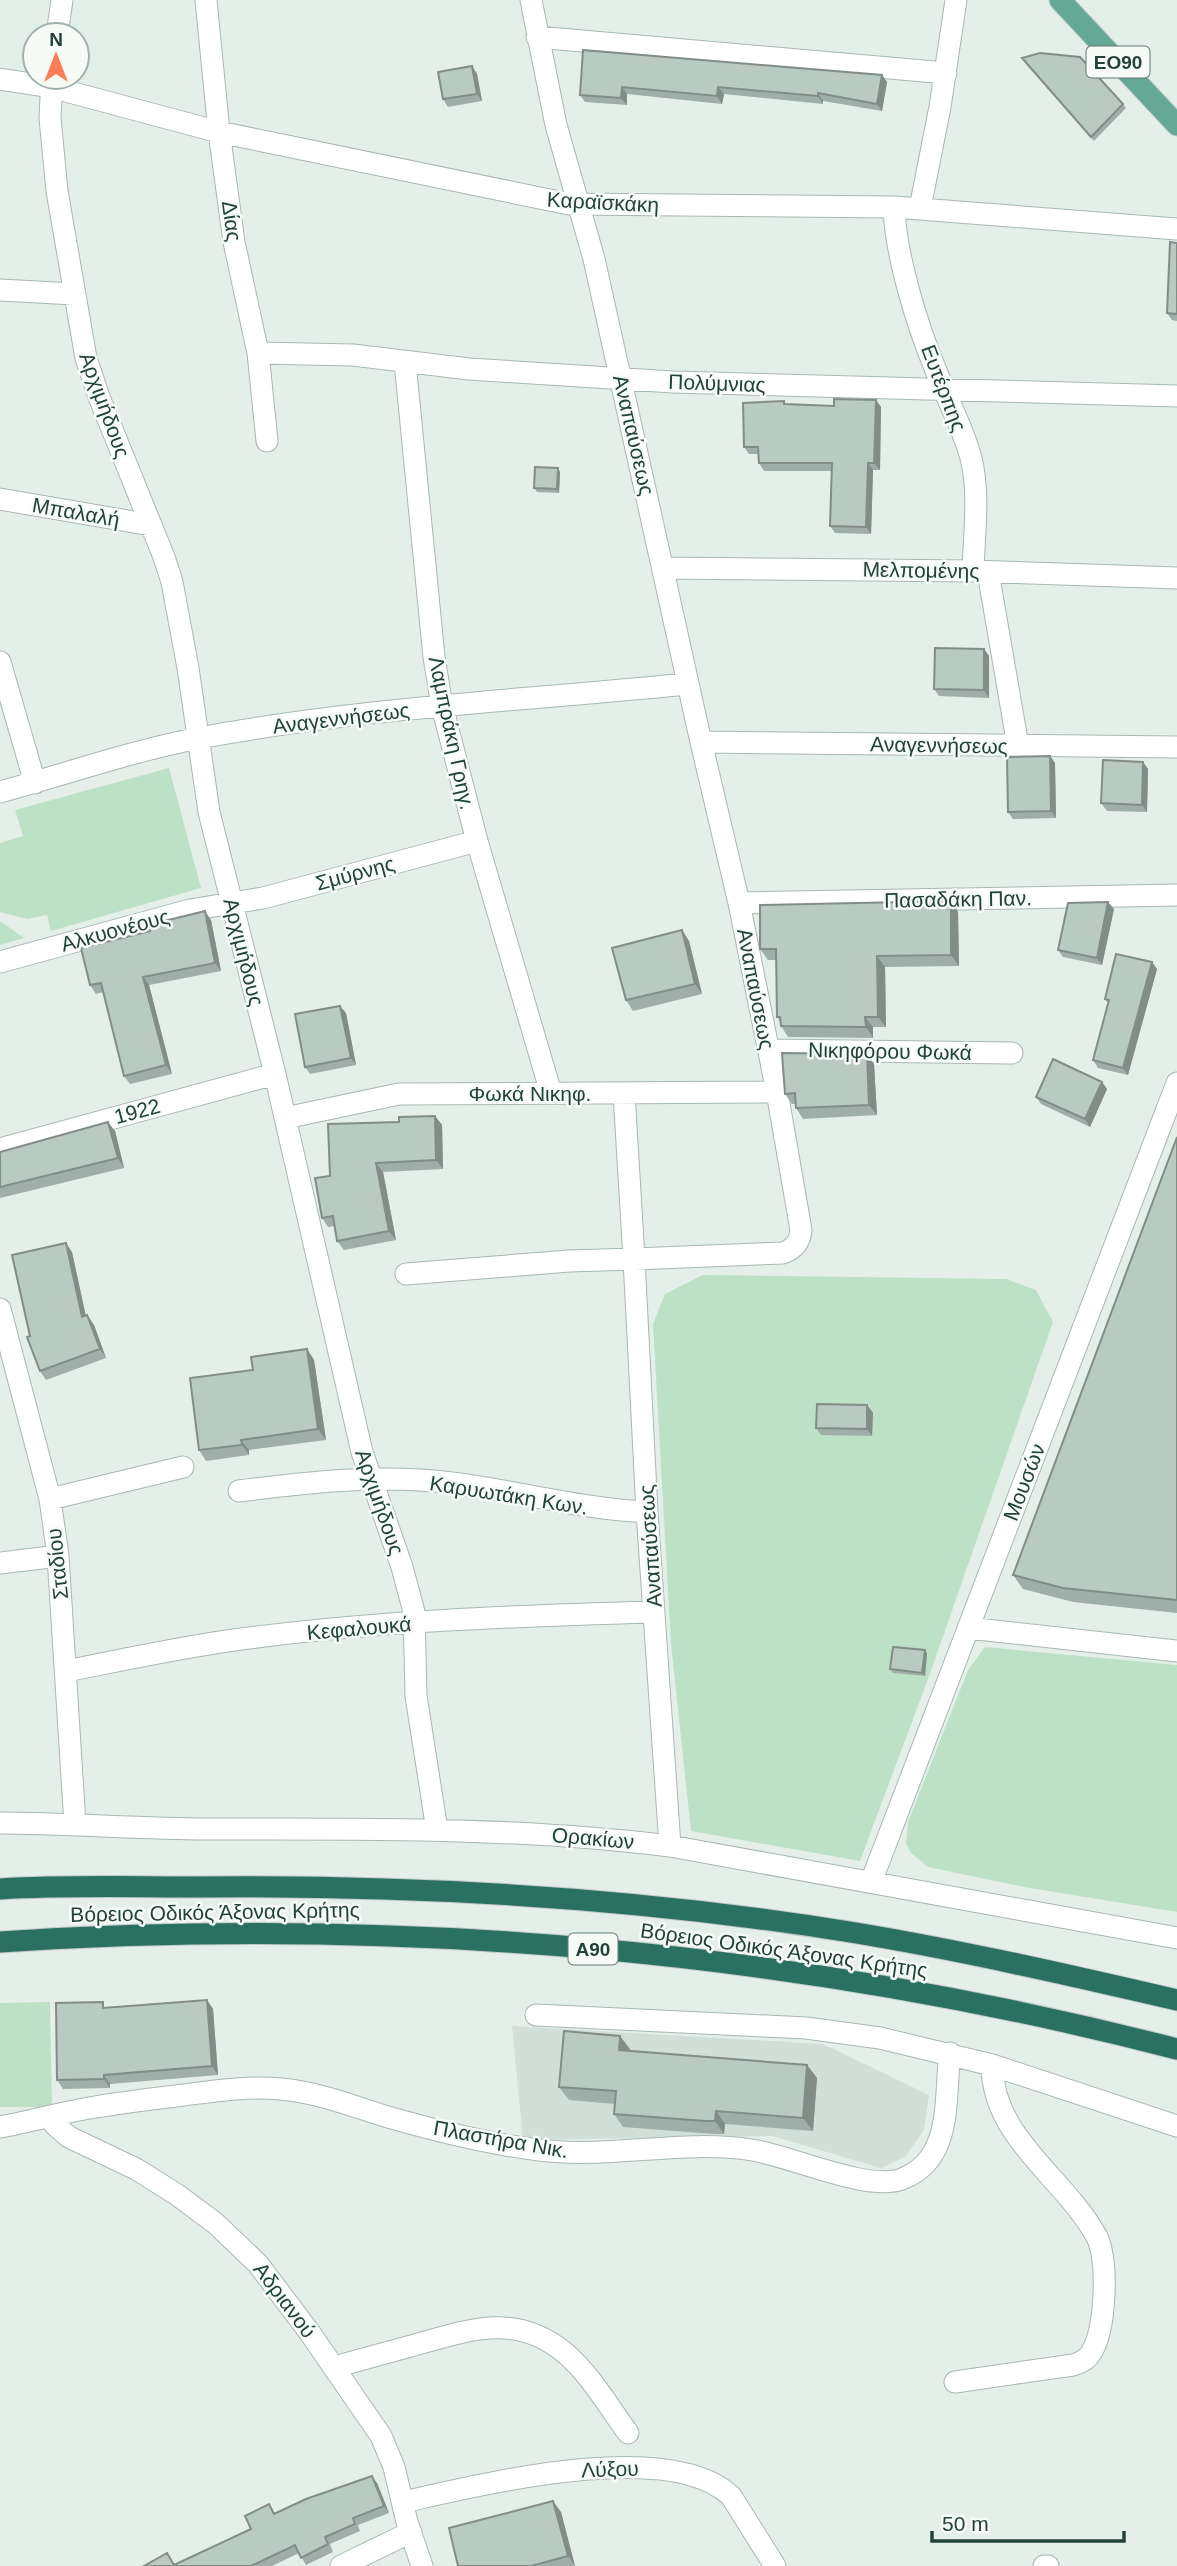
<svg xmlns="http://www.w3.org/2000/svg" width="1177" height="2566" viewBox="0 0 1177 2566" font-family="Arial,sans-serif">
  <rect width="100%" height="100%" fill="#e5efea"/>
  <path fill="#d2dfd9" d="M512 2026 823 2044 929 2095 924 2130 905 2157 881 2168 772 2136 523 2140Z"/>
  <path fill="#bce1c6" d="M169 768 201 888 51 931 47 915 27 919 0 912V843L23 836 15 810Z
    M0 921 24 938 0 945Z
    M703 1275 1006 1279 1036 1290 1053 1322 927 1682 860 1861 691 1831 671 1644 653 1324 665 1294Z
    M985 1647 1177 1665V1912L1024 1887 928 1867 910 1852 906 1843 908 1822 968 1670Z
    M50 2002 52 2107H0V2003Z"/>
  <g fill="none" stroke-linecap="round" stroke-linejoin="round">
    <defs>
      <path id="minor" d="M206 0 219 132 234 242 258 353 267 441
        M531 0 556 125 594 259 701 742 739 903 777 1092 801 1230C800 1242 794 1249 783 1253L634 1259 647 1512 670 1846
        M57 35 62 0
        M537 37 946 73
        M52 77 50 118 57 191 86 358 99 397 164 557 172 582 188 668 209 812 275 1074 362 1452 402 1567 414 1612 416 1696 437 1830
        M0 79 51 87 219 132 569 204 894 207 1177 229
        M894 207C895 253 917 325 935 368 946 398 963 427 971 458 980 495 974 534 973 571
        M920 208 940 107 956 0
        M0 290 74 294
        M258 353 353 355 469 369 673 382 1177 396
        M405 362 434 657 442 706 477 841 551 1093
        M0 499 151 525
        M664 568 973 571 1177 578
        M988 572 1018 746
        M0 662 35 783
        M701 742 1177 747
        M0 792C66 774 132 751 199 738 360 708 525 700 688 684
        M739 903 1177 895
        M0 962 190 910 263 898 477 841
        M769 1050 1012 1053
        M285 1118 399 1094 777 1092
        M0 1149 275 1074
        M406 1274 569 1261 634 1259 624 1093
        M0 1309 50 1499 58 1556 75 1825
        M239 1491C309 1482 381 1474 452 1483 517 1491 581 1509 647 1512
        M50 1499 183 1467
        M0 1563 58 1556
        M968 1628 1177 1651
        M66 1671C122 1660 177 1648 234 1640 373 1621 514 1616 654 1612
        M0 1823C69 1823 138 1829 208 1829 362 1829 516 1827 670 1846L1177 1938
        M871 1882 1177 1083
        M536 2015 806 2028 880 2038 992 2065 1177 2126
        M50 2117 55 2125 69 2137 136 2169 176 2194 215 2223 258 2264 310 2333 381 2436 394 2467 407 2522 422 2566
        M0 2127C28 2122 56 2114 84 2109 117 2103 150 2099 184 2095 215 2091 248 2086 280 2089 317 2092 352 2106 388 2117 437 2131 488 2144 539 2150 610 2159 682 2139 752 2150 791 2156 868 2192 902 2179 954 2159 944 2098 950 2053
        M335 2367C362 2359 390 2352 418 2344 471 2329 517 2313 565 2353 590 2374 609 2407 628 2433
        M955 2382 1073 2365C1080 2363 1087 2360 1091 2353 1106 2329 1108 2265 1098 2239 1067 2179 992 2139 992 2065
        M403 2502C480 2485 669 2437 731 2496L775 2566
        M341 2566 411 2532
        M1044 2566H1048"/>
      <path id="major" d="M1060 0 1177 125"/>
      <path id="highway" d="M0 1889C65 1885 131 1887 197 1887 415 1885 634 1897 850 1932 960 1950 1069 1975 1177 2000
        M0 1942C395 1916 794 1950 1177 2049"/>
    </defs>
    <use href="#minor" stroke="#a7b8b1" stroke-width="23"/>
    <use href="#major" stroke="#c1cac8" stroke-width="23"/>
    <use href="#highway" stroke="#c1cac8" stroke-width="23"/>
    <use href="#minor" stroke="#fff" stroke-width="21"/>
    <use href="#major" stroke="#66a896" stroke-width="21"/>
    <use href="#highway" stroke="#2b7162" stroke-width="21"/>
  </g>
  <path fill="#9faea8" d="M583 50 882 75 887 82 882 111 823 101V104L724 94 722 104 627 94V105L585 102 580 95Z
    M1024 61 1123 104 1126 108 1094 141Z
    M472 66 477 74 482 101 448 107 443 99Z
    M1177 243V321L1172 320 1167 313Z
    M876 400 881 407 880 470H873L871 534 835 533 830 526 832 471H764L759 463 758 454H749L744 447 784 401 786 404 834 406Z
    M560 472 559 493 537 492 534 488Z
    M984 649 989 656V698L939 696 934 689Z
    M1050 756 1055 763 1056 818 1013 819 1008 812Z
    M1143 762 1148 769 1147 812 1107 811 1101 803Z
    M951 901 958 912 959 966 885 967 886 1027H873V1038L788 1037 781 1026V1023L777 1017 776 960H768L760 949Z
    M1114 909 1102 965 1063 957 1058 950Z
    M211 920 221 971 149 985 172 1074 130 1084 124 1076 103 992 96 994 90 985Z
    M682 930 689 941 702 994 633 1011 626 1000Z
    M1152 962 1157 969 1128 1075 1098 1068 1093 1060 1108 1003 1105 999Z
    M346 1013 356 1065 310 1074 305 1067Z
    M874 1064 877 1115 803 1119 796 1108 795 1104H792L785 1094Z
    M1102 1082 1107 1089 1090 1127 1041 1104 1036 1097Z
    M435 1116 442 1125 443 1169 383 1172 396 1240 344 1250 337 1241 335 1226 328 1227 322 1218 330 1176 399 1122Z
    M115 1131 124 1168 0 1198V1152Z
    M1177 1137V1613L1073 1602 1023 1589 1013 1575Z
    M72 1252 86 1316 87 1315 94 1325 106 1358 46 1380 40 1371 30 1336Z
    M307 1349 314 1360 326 1440 249 1450V1455L206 1461 199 1450 253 1370Z
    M867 1405 873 1413 872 1436 821 1435 816 1428Z
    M925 1650 927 1654 925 1676 893 1673 890 1669Z
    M207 2000 213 2009 218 2075 110 2084V2088L63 2089 57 2080 107 2008Z
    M630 2049V2051L807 2065 817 2078 813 2131 725 2124 724 2134H715L623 2127 614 2114 615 2104 569 2100 559 2087Z
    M377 2483 389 2513 358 2525 360 2531 330 2544 333 2552 306 2565 299 2553 272 2566H144L175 2565 251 2529 275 2514Z
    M561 2512 575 2566H458Z"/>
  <path fill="#828d88" d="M472 66 477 74 482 101 477 94Z
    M882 75 887 82 882 111 877 104Z
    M622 87 627 94V105L621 98Z
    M718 87 724 94 722 104 717 96Z
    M818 93 823 101V104L818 96Z
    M876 400 881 407 880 470 874 463Z
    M868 463 873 470 871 534 866 527Z
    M558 468 560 472 559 493 557 489Z
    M984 649 989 656V698L984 690Z
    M1050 756 1055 763 1056 818 1051 811Z
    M1143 762 1148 769 1147 812 1142 805Z
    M951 901 958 912 959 966 951 955Z
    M1108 902 1114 909 1102 965 1097 958Z
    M205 911 211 920 221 971 215 963Z
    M682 930 689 941 702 994 695 984Z
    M877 956 885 967 886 1027 878 1017Z
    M1152 962 1157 969 1128 1075 1123 1068Z
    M143 977 149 985 172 1074 166 1065Z
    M340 1006 346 1013 356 1065 351 1058Z
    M865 1017 873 1027V1038L866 1027Z
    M867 1054 874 1064 877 1115 869 1105Z
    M1102 1082 1107 1089 1090 1127 1085 1119Z
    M435 1116 442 1125 443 1169 436 1160Z
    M108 1122 115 1131 124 1168 118 1158Z
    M376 1163 383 1172 396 1240 389 1231Z
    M66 1243 72 1252 88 1327 82 1317Z
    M87 1315 94 1325 106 1358 100 1349Z
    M307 1349 314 1360 326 1440 318 1429Z
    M867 1405 873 1413 872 1436 867 1429Z
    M241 1440 249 1450V1455L242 1445Z
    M925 1650 927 1654 925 1676 922 1673Z
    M207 2000 213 2009 218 2075 212 2066Z
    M620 2036 630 2049 629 2063 619 2050Z
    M807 2065 817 2078 813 2131 803 2118Z
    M104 2075 110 2084V2088L104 2079Z
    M716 2111 725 2124 724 2134 715 2121Z
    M372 2476 377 2483 389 2513 384 2506Z
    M553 2501 561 2512 575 2566 568 2556Z"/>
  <path fill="#b9cac3" stroke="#828d88" stroke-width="2" d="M583 50 882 75 877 104 818 93V96L718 87 717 96 622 87 621 98 580 95Z
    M1040 53 1080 57 1123 104 1091 137 1022 58Z
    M472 66 477 94 443 99 438 72Z
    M1170 242 1177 243V314L1167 313Z
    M834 399 876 400 874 463H868L866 527 830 526 832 463H759L758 447H744L743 403 784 401V404L834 406Z
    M535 467 558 468 557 489 534 488Z
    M935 648 984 649V690L934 689Z
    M1050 756 1051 811 1008 812 1007 757Z
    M1103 760 1143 762 1142 805 1101 803Z
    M951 901V955L877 956 878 1017H865L866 1027 781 1026 780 1017H777L776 949H760V905Z
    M1108 902 1097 958 1058 950 1068 903Z
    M205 911 215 963 143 977 166 1065 124 1076 101 983 90 985 81 948 150 931 148 925Z
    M682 930 695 984 626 1000 612 948Z
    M1116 954 1152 962 1123 1068 1093 1060 1109 1000 1105 999Z
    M340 1006 351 1058 305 1067 295 1014Z
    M782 1053 867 1054 869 1105 796 1108 795 1093 785 1094Z
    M1053 1059 1102 1082 1085 1119 1036 1097Z
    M435 1116 436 1160 376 1163 389 1231 337 1241 333 1216 322 1218 315 1178 330 1176 328 1124 399 1122V1117Z
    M108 1122 118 1158 0 1187V1152Z
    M1177 1137V1600L1063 1588 1013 1575Z
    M66 1243 82 1317 87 1315 100 1349 40 1371 27 1337 30 1336 12 1255Z
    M307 1349 318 1429 241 1440 242 1445 199 1450 190 1378 253 1370 251 1357Z
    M817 1404 867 1405V1429L816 1428Z
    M893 1647 925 1650 922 1673 890 1669Z
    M207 2000 212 2066 104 2075V2079L57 2080 56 2003 103 2002V2008Z
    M564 2031 620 2036 619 2050 807 2065 803 2118 716 2111 715 2121H705L614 2114 616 2091 559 2087Z
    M372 2476 384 2506 353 2518 355 2524 325 2537 328 2544 301 2558 295 2545 251 2566H144L167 2553 174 2565 251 2529 245 2516 269 2504 274 2514 306 2499Z
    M553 2501 568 2556 531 2566H458L449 2528Z"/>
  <g text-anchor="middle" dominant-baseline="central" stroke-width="5" stroke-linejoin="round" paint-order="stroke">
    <g fill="#f6fbf8" stroke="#627a72" stroke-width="2">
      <rect x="1086.5" y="46.5" width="63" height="31" rx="5"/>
      <rect x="568.5" y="1933.5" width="49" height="31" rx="5"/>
    </g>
    <g font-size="19" font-weight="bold" fill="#224339">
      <text x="1118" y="62">ΕΟ90</text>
      <text x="593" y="1949">Α90</text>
    </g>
    <g font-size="21" fill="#224339" stroke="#f6fbf8">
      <text transform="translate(603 202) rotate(3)">Καραϊσκάκη</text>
      <text transform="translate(232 221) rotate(82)">Δίας</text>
      <text transform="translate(717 383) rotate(2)">Πολύμνιας</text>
      <text transform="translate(944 388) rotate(69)">Ευτέρπης</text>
      <text transform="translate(105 405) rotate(70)">Αρχιμήδους</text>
      <text transform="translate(634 435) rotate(77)">Αναπαύσεως</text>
      <text transform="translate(76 512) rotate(10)">Μπαλαλή</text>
      <text transform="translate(921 570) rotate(1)">Μελπομένης</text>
      <text transform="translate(341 718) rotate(-7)">Αναγεννήσεως</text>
      <text transform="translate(452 733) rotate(78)">Λαμπράκη Γρηγ.</text>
      <text transform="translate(939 745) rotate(1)">Αναγεννήσεως</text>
      <text transform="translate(355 873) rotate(-15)">Σμύρνης</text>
      <text transform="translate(958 899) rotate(-1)">Πασαδάκη Παν.</text>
      <text transform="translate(115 930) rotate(-15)">Αλκυονέους</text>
      <text transform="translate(244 952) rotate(76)">Αρχιμήδους</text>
      <text transform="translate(756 989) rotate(79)">Αναπαύσεως</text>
      <text transform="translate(890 1051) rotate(1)">Νικηφόρου Φωκά</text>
      <text x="530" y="1093">Φωκά Νικηφ.</text>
      <text transform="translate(137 1111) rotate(-15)">1922</text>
      <text transform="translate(1024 1482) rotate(-69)">Μουσών</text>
      <text transform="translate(509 1495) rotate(9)">Καρυωτάκη Κων.</text>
      <text transform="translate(380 1502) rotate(71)">Αρχιμήδους</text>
      <text transform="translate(650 1546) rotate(-94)">Αναπαύσεως</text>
      <text transform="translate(57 1564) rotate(-96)">Σταδίου</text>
      <text transform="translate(359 1628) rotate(-5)">Κεφαλουκά</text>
      <text transform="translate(593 1838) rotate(5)">Ορακίων</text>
      <text transform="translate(215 1912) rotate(-1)">Βόρειος Οδικός Άξονας Κρήτης</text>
      <text transform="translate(784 1950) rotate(8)">Βόρειος Οδικός Άξονας Κρήτης</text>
      <text transform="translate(501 2139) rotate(10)">Πλαστήρα Νικ.</text>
      <text transform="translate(285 2300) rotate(53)">Αδριανού</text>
      <text transform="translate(610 2469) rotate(-2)">Λύξου</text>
    </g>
  </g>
  <g transform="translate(56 56)"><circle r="33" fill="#f6fbf8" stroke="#a1b1ac" stroke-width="2"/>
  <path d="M0-5L12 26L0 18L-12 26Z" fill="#fc7c56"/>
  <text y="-10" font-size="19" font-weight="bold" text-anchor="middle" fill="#224339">N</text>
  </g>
  <path d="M932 2531v10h192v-10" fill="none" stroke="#224339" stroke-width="3.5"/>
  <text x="942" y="2531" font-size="21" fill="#224339" stroke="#f6fbf8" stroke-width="5" paint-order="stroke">50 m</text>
</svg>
